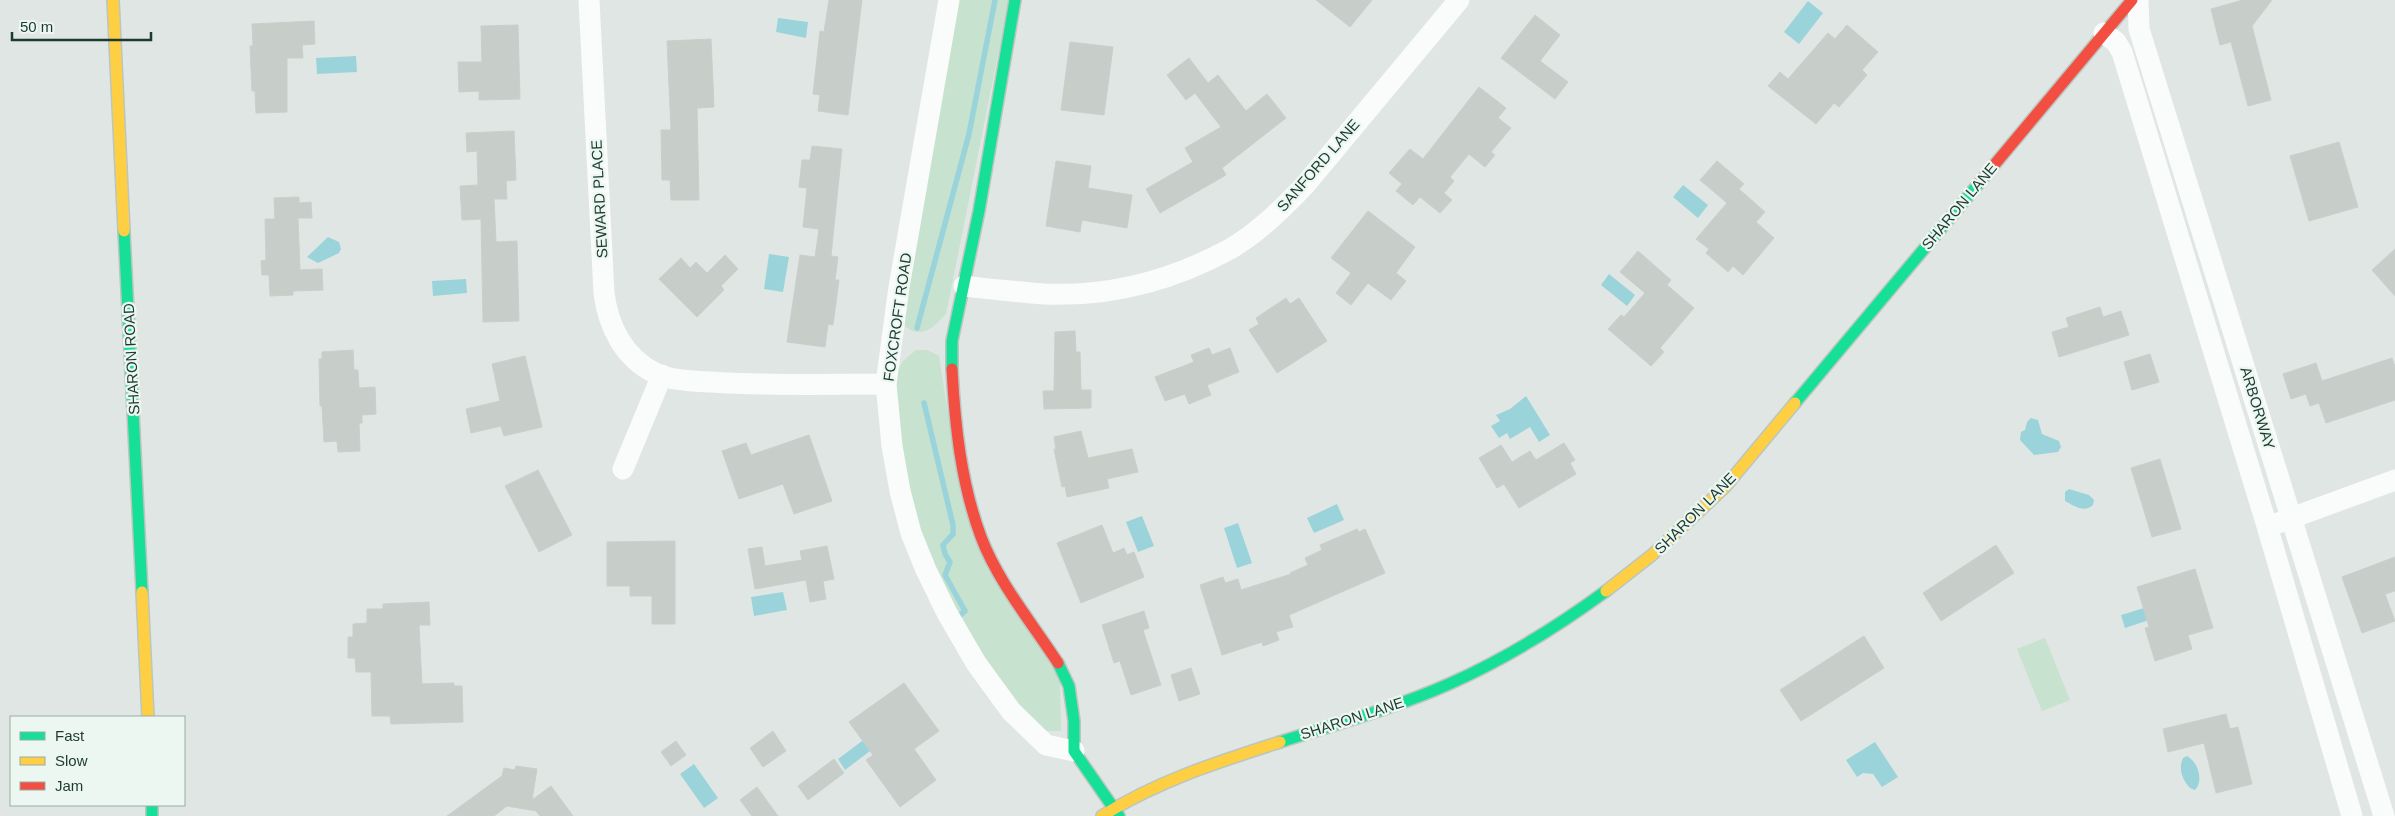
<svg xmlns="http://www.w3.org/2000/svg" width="2395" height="816" viewBox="0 0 2395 816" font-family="Arial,sans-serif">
  <rect width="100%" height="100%" fill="#e0e6e3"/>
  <path fill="#c7e2ce" d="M957 0H1009L946 314C934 327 921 340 905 326L903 319Z
    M916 350H927L939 356 961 497 1060 682 1061 731H1044L1010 698 939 584 911 504 895 397 898 370 903 361Z
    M2045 638 2070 700 2042 711 2017 649Z"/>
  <path fill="#9ad4da" d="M1808 1 1823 13 1799 44 1784 32Z
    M778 18 808 22 806 38 776 32Z
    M356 56 357 72 317 74 316 58Z
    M1683 185 1708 205 1698 218 1673 197Z
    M328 237 339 242 341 249 339 253 318 263 307 257Z
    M769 254 789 257 783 292 764 289Z
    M1609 274 1635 295 1627 306 1601 285Z
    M466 279 467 293 433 296 432 281Z
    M1526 396 1550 435 1539 442 1530 427 1510 439 1507 433 1499 438 1491 426 1500 421 1496 415 1510 409Z
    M2031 418 2038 420 2042 434 2059 441 2061 447 2058 452 2034 455 2020 440 2021 432 2025 430 2027 422Z
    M2069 489 2089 495 2094 500 2093 505C2084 513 2074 506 2065 501V492Z
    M1337 504 1344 520 1314 533 1307 518Z
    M1142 516 1154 546 1138 552 1126 522Z
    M1238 523 1252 563 1237 568 1224 528Z
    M783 592 787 610 754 616 751 597Z
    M2154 605 2158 617 2125 628 2121 615Z
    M866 738 874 748 845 770 838 759Z
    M1875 742 1898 777 1882 787 1873 774 1863 773 1857 777 1846 760Z
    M2187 756C2198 762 2204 780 2195 790L2190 788C2182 779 2178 769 2183 758Z
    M694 764 718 798 704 808 680 774Z"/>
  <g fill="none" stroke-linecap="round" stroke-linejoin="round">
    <path stroke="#9ad4da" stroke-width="5.5" d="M917 328 969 134 995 0
      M924 403 953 525V534L943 545 945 554 950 562 945 575 965 611 960 615"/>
  </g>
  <path fill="#c7ceca" stroke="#c8cfcc" d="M829 0H862L848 115 818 111 820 95 813 94 820 31 824 32Z
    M1316 0H1372L1350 27Z
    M2243 0H2272L2252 26 2271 100 2248 106 2231 42 2220 45 2211 9Z
    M1535 15 1560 35 1540 61 1568 82 1555 99 1501 58Z
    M314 21 315 44 302 45 303 58H287V112L256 113 255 91H252L250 46H253L252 24Z
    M518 25 520 99 479 100V91L459 92 458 62H482L481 26Z
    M1847 25 1878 52 1862 70 1867 75 1839 107 1834 103 1816 124 1768 86 1780 72 1788 79 1828 33 1835 39Z
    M711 39 714 107 697 108 699 200H671L670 180H662L661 130H671L667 41Z
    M1070 42 1113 47 1104 115 1061 110Z
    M1189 58 1208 83 1218 75 1246 111 1267 94 1286 118 1222 168 1226 175 1160 213 1146 189 1193 162 1185 148 1221 127 1195 93 1186 100 1167 75Z
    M1479 87 1506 108 1498 118 1511 128 1491 152 1495 155 1485 167 1469 154 1450 177 1454 181 1444 193 1452 200 1440 213 1420 197 1413 205 1396 191 1402 184 1389 173 1410 149 1423 159Z
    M514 131 516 180 506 181 507 199H494L496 242 517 241 519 321 483 322 481 219 462 220 460 186 478 185 477 151 467 152 466 133Z
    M2339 142 2358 207 2309 221 2290 156Z
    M812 146 842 149 831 256 838 257 835 280H839L833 325 828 324 825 347 787 342 800 255 815 257 819 229 803 227 807 188 799 187 802 160H810Z
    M1056 161 1091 166 1088 188 1132 195 1127 228 1082 220 1080 232 1046 226Z
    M1717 161 1744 184 1739 189 1765 212 1756 222 1774 238 1743 275 1733 266 1728 272 1706 253 1709 249 1696 239 1727 203 1700 180Z
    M299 197V203L311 202 312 218H298L300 270 322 269 323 290 293 291V295L270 296 269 275H262L261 261 266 260 265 219H275L274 198Z
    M1368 211 1415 247 1396 273 1406 281 1391 300 1368 283 1351 305 1336 293 1351 273 1331 258Z
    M2395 249V296L2372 270Z
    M1638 251 1671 280 1667 285 1694 308 1660 348 1664 352 1651 366 1608 329 1621 315 1624 317 1645 293 1620 272Z
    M725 255 738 269 721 286 724 290 697 317 659 279 681 258 690 268 696 262 707 273Z
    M1286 298 1290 304 1299 298 1327 341 1277 373 1249 330 1259 324 1256 318Z
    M2100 307 2103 317 2121 311 2129 335 2059 357 2052 332 2069 327 2066 318Z
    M1075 331 1076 352H1080L1081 390H1091V408L1044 409 1043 391H1054L1055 332Z
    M1209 348 1212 355 1230 348 1239 372 1207 385 1211 395 1189 404 1185 394 1165 401 1155 377 1194 362 1191 355Z
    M353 350 354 370H358L359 388 375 387 376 414 362 415V423H359L360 451 338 452 337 441 324 442 322 406H320L319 359H322V352Z
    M2150 354 2159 382 2132 390 2124 362Z
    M525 356 542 427 504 436 501 426 471 433 466 409 500 401 492 364Z
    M2392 358 2395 367V400L2326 423 2319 403 2310 406 2306 394 2291 399 2283 374 2316 363 2322 381Z
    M1081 431 1088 458 1132 449 1138 472 1107 479 1109 488 1067 497 1065 486 1062 487 1054 449H1056L1054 437Z
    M809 435 832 501 794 514 783 484 739 499 722 451 746 443 751 455Z
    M1564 443 1575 460 1570 463 1576 474 1519 508 1504 484 1497 488 1479 458 1501 445 1512 462 1530 451 1536 460Z
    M2160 459 2181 529 2152 537 2131 468Z
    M538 470 572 535 539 552 505 486Z
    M1102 525 1113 553 1124 548 1127 555 1134 552 1144 577 1081 603 1057 543Z
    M1357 529 1359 532 1365 529 1385 573 1289 615 1293 627 1276 632 1279 640 1263 646 1262 642 1222 655 1200 585 1223 577 1225 583 1238 579 1241 590 1291 574 1290 573 1308 565 1305 558 1322 550 1320 545Z
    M675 541V624H652V596H630V586H607V542Z
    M1996 545 2014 573 1941 621 1923 593Z
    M827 546 834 579 823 581 826 599 810 602 806 580 755 589 748 549 762 547 765 566 802 560 800 551Z
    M2395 557V591L2385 594 2395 621 2362 633 2342 577Z
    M2195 569 2213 628 2188 635 2192 649 2155 661 2145 628 2149 627 2137 587Z
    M429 602 430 625H419L422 684 454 683V686H462L463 722 391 724 390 716H372L371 672H356L355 658H348V637H353V624L367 623V609H383V604Z
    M1144 611 1149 628 1143 630 1161 685 1131 695 1120 661 1114 663 1102 625Z
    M1864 636 1884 668 1801 721 1780 690Z
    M1191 668 1200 694 1179 701 1171 675Z
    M904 683 939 731 914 749 936 780 900 807 866 760 873 755 849 722Z
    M2226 714 2230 729 2238 727 2252 784 2216 793 2204 743 2168 752 2163 729Z
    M773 731 786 751 763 767 750 748Z
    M676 741 686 755 671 766 661 752Z
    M834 759 844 773 808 800 798 786Z
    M516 766 537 769 532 800 551 786 573 816H540L536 811 507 806 494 816H447L502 776 504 768 515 770Z
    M757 787 778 816H752L740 800Z"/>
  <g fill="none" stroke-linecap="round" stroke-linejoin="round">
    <defs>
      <path id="fast" d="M124 231 142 592
        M952 369V341L979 211 1015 0
        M1795 403 1980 182
        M1058 663 1069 686 1074 721V751L1119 816
        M1280 742C1336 724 1395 708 1449 684 1505 659 1557 627 1606 591
        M152 805V816"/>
      <path id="slow" d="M113 0 124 231
        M1606 591 1652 555 1725 487 1795 403
        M142 592 148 717
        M1102 816C1157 781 1218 762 1280 742"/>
      <path id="jam" d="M1980 182 2132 0
        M952 369C955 426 961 483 981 537 998 582 1032 623 1058 663"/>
    </defs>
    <use href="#fast" stroke="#bbc6c1" stroke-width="14"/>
    <use href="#slow" stroke="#bbc6c1" stroke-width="14"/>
    <use href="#jam" stroke="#bbc6c1" stroke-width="14"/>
    <path stroke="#fafbfb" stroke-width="21" d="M589 0 604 293C608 326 624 358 655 373 672 381 693 381 711 382 769 386 828 384 886 384
      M949 0 899 287 886 384 892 446 900 491 911 533 926 570 947 613 976 663 1011 711 1046 745 1074 751
      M2138 0 2139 29 2384 816
      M2104 33 2116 42 2122 52 2267 526 2352 816
      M964 286C991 289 1017 292 1044 294 1109 297 1173 280 1230 249 1258 233 1283 208 1305 185L1459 0
      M623 469 662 375
      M2278 523 2395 480"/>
    <use href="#fast" stroke="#16e098" stroke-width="11"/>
    <use href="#slow" stroke="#ffcf43" stroke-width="11"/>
    <use href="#jam" stroke="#f24e42" stroke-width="11"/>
  </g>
  <g text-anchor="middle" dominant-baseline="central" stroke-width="4.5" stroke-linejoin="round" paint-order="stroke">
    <g font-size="15" fill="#1c3a31" stroke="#ecf7f1">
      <text transform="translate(1318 165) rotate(-49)">SANFORD LANE</text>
      <text transform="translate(599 199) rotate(-93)">SEWARD PLACE</text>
      <text transform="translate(1959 206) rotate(-50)">SHARON LANE</text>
      <text transform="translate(897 317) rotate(-82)">FOXCROFT ROAD</text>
      <text transform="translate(131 359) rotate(-93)">SHARON ROAD</text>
      <text transform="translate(2258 408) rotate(73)">ARBORWAY</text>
      <text transform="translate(1695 513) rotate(-45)">SHARON LANE</text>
      <text transform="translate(1352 718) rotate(-18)">SHARON LANE</text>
    </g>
  </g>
  <rect x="10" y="716" width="175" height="90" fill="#ecf7f1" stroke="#99aba4"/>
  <rect x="20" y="732" width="25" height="8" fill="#16e098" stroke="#99aba4"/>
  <text x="55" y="741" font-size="15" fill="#1c3a31">Fast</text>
  <rect x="20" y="757" width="25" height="8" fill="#ffcf43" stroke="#99aba4"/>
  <text x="55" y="766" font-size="15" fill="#1c3a31">Slow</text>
  <rect x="20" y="782" width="25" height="8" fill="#f24e42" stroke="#99aba4"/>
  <text x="55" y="791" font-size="15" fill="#1c3a31">Jam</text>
  <path d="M12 32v8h139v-8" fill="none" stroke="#1c3a31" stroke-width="2.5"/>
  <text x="20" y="32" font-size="15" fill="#1c3a31" stroke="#ecf7f1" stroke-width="4" paint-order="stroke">50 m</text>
</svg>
